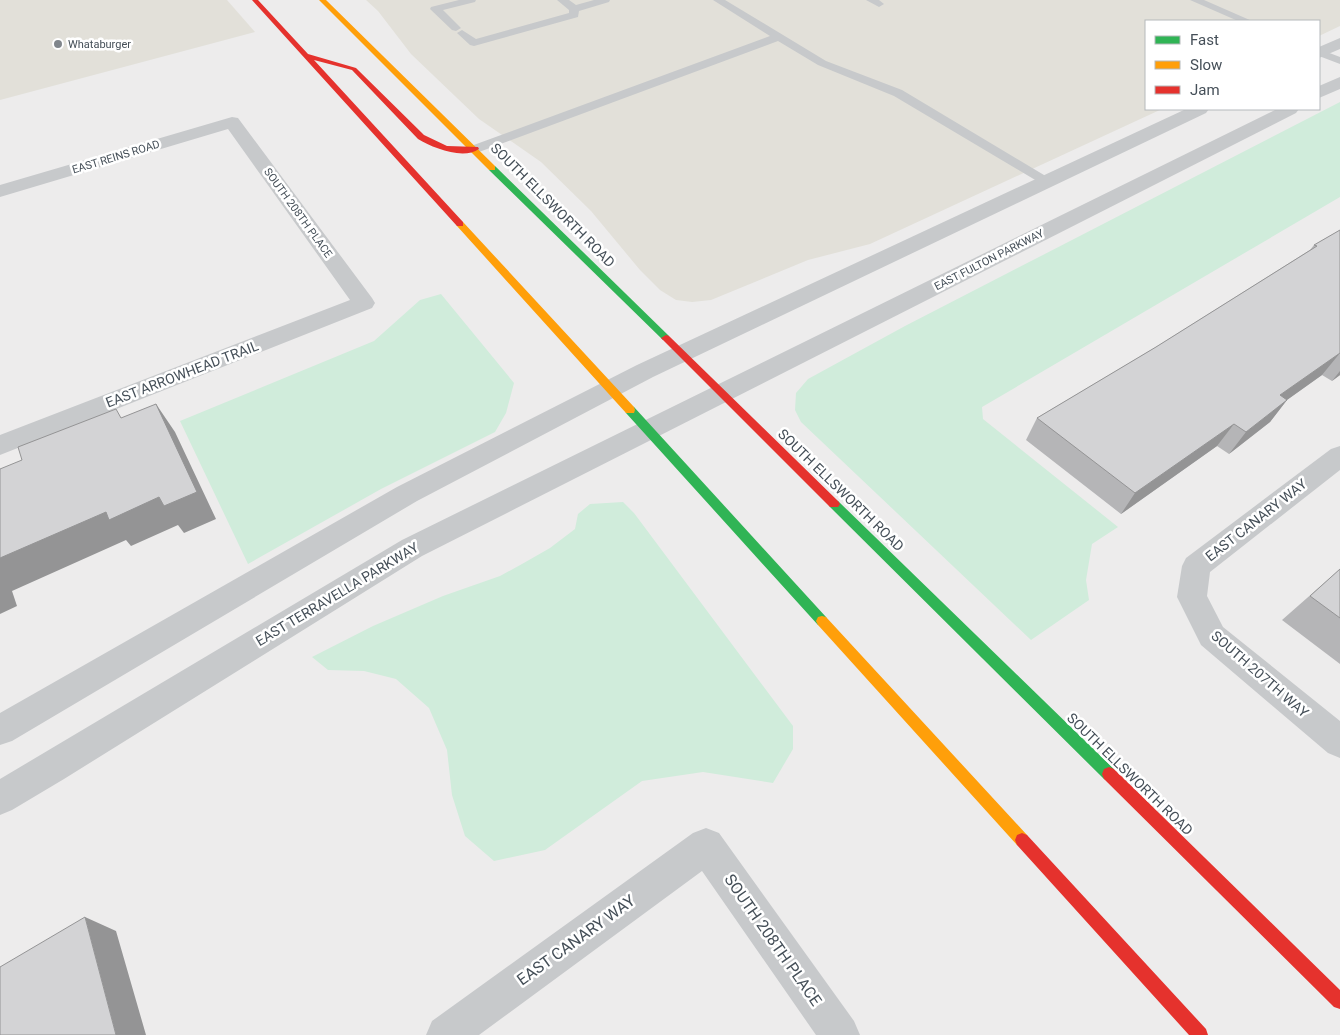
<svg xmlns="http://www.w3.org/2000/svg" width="1340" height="1035" viewBox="0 0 1340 1035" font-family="Roboto,sans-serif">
  <rect width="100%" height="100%" fill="#edecec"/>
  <path fill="#e2e0d9" d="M0 0H227L255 32 0 100Z
    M366 0H1340V26L1319 36V21H1146V109H1162L870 244 808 260 711 300 692 302 676 300 660 290 640 270 591 211 541 162 479 119 411 54 378 11Z"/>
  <path fill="#d0ecdb" d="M1340 102V197L982 407 983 419 1118 527 1092 544 1086 580 1089 600 1031 640 801 422 795 410 796 393 808 379 905 326Z
    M441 294 514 383 506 413 495 432 381 489 248 564 180 421 374 341 420 300Z
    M623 502 634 513 793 726V749L773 783 703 772 642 781 545 850 494 861 465 836 452 795 447 750 429 708 396 679 364 671 328 670 312 657 373 626 443 596 500 576 522 564 550 548 575 529 578 514 590 504Z"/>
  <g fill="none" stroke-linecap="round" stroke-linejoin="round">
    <path fill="#c7c9cb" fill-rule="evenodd" d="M459 0H476L475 2 443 10 461 28 456 31 452 30 430 9 431 7Z
      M557 0H569L576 5 594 0H610L609 2 579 11 578 17 474 46 470 45 457 33 462 30 476 39 569 13V10Z
      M713 0H725L826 61 902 90 1054 181 1052 184H1042L894 96 818 65 778 41 479 152H471L469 149 471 146 770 36Z
      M866 0H879L884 4 879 7Z
      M1190 0H1204L1252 21H1238Z
      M1319 49 1340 57V64L1319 56Z"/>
    <path fill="#c7c9cb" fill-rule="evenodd" d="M1340 38V49L1319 58V47Z
      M1340 77V89L1319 98V86Z
      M1186 109H1209L1206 113 653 377 417 501 12 741 0 745V713L397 487 637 365Z
      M1277 109H1299L1296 113 422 556 64 779 12 810 0 815V779L402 540Z
      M232 117 238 118 372 298 375 303 372 308 0 455V435L350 300 228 129 0 197V185Z
      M1340 446V470L1210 572 1207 596 1223 627 1340 721V758L1328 753 1201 645 1177 597 1182 566 1186 558 1331 449Z
      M706 828 719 833 854 1021 860 1035H816L702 871 479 1035H426L432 1021 693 833Z"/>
    <path fill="#30b455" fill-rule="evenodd" d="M489 166H495L669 336V340H663L489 170Z
      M630 406 634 407 826 617 828 621 826 625 822 626 818 625 626 413 625 410Z
      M834 500 838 501 1114 769 1116 774 1114 779 1109 781 1104 779 830 507 828 504 830 501Z"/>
    <path fill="#ff9f0a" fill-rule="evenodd" d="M319 0H326L495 166V170H489Z
      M460 221 463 222 634 407 635 410 634 413H626L457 226 456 224Z
      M822 616 826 617 1027 835 1029 840 1027 845 1022 847 1017 845 818 625 816 621 818 617Z"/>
    <path fill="#e5322d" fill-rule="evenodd" d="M252 0H258L308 54 356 68 424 135 447 146 478 147 479 149C463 160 433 148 418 139L352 70 314 60 463 222V226H457Z
      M666 335 669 336 838 501 840 504 838 507H830L661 338Z
      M1109 767 1114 769 1340 990V1009L1334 1007 1104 779 1102 774 1104 769Z
      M1022 833 1027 835 1206 1029 1208 1035H1189L1017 845 1015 840 1017 835Z"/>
  </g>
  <path fill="#b5b5b7" d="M1340 230V375L1332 381 1322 375 1287 400 1270 422 1229 454 1217 446 1121 514 1026 440 1037 418 1156 347 1310 250 1314 245Z
    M1340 569V664L1282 620Z"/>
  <path fill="#949495" d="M1340 353 1322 375 1263 417 1280 395Z
    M1340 371V375L1332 381Z
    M1287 400 1270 422 1229 454 1246 432Z
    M156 404 175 432 216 519 184 533 178 525 131 546 126 540 12 591 17 606 0 614V558Z
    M1234 424 1217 446 1121 514 1135 493Z
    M85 917 116 931 146 1035H116Z"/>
  <path fill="#d3d3d5" stroke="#949495" d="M1340 230V353L1280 395 1287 400 1246 432 1234 424 1135 493 1037 418 1156 347 1317 246 1314 245Z
    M156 404 197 492 164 506 159 497 109 520 106 512 0 558V469L22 460 18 447 116 409 121 418Z
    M1340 569V618L1310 596Z
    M85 917 116 1035H0V967Z"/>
  <circle fill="#80868c" stroke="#fff" stroke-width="2" cx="58" cy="44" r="5"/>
  <g text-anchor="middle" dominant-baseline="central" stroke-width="5" stroke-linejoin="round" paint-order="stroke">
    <g font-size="11" fill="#454f58" stroke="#fff" text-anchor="start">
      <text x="68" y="44">Whataburger</text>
    </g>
    <g font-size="11" fill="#454f58" stroke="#fff">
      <text transform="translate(116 157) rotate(-17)">EAST REINS ROAD</text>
      <text transform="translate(298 213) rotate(54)">SOUTH 208TH PLACE</text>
      <text transform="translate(989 260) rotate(-27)">EAST FULTON PARKWAY</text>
    </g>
    <g font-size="14" fill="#454f58" stroke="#fff">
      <text transform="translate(553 205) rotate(45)">SOUTH ELLSWORTH ROAD</text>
      <text transform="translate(182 374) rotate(-21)">EAST ARROWHEAD TRAIL</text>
      <text transform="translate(841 490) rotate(44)">SOUTH ELLSWORTH ROAD</text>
      <text transform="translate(1256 520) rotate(-38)">EAST CANARY WAY</text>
      <text transform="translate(337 594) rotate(-31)">EAST TERRAVELLA PARKWAY</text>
      <text transform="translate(1260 674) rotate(41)">SOUTH 207TH WAY</text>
      <text transform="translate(1130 774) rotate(44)">SOUTH ELLSWORTH ROAD</text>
    </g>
    <g font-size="16" fill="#454f58" stroke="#fff">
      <text transform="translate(576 940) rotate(-36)">EAST CANARY WAY</text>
      <text transform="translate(773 940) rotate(55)">SOUTH 208TH PLACE</text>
    </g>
  </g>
  <rect x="1145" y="20" width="175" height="90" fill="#ffffff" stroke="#b5b9bc"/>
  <rect x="1155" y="36" width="25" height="8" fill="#30b455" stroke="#b5b9bc"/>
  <text x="1190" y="45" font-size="15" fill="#454f58">Fast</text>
  <rect x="1155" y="61" width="25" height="8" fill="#ff9f0a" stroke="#b5b9bc"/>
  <text x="1190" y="70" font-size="15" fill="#454f58">Slow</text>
  <rect x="1155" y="86" width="25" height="8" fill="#e5322d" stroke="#b5b9bc"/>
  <text x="1190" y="95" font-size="15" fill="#454f58">Jam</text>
</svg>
